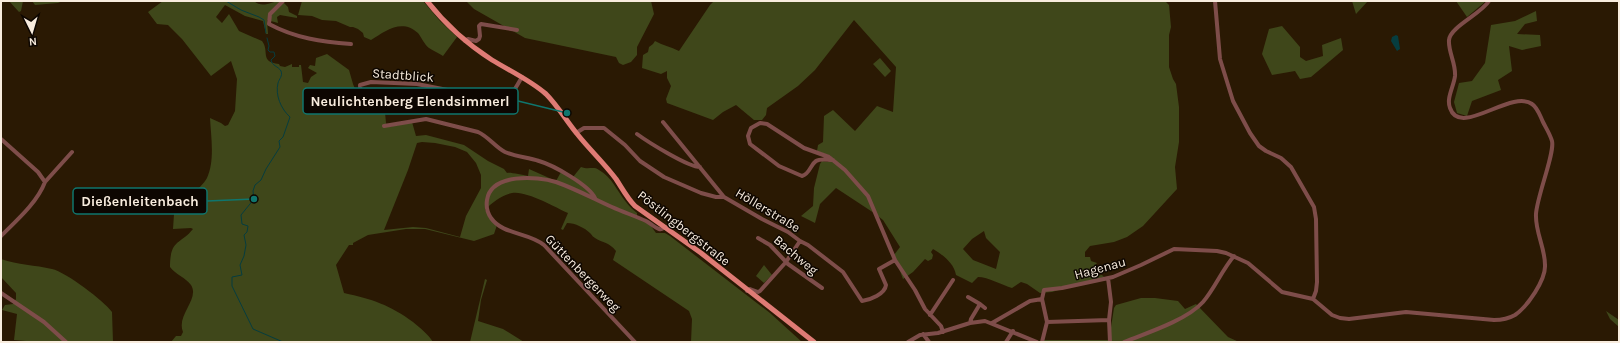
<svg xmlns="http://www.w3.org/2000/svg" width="1620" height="343" viewBox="0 0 1620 343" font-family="Karla,sans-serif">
  <rect width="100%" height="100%" fill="#2a1903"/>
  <path fill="#3f471a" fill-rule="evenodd" d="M9 1H23L21 11 19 12Z
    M32 1H63L58 3 35 5Z
    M163 1H254C263 9 271 1 282 1L288 7 289 12 297 16V18L280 15 277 17 278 23 267 20 268 34H266L263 21 245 16 225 5 216 17 222 23 229 14 239 31 262 41C270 51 259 62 279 64L280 66 285 67 292 64V67H299V65H301L303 82 308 83 311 77 317 73 308 68 310 65 315 66 316 58 327 54 349 70 353 84 361 103 369 101 376 94 384 102 386 123 388 127 412 122 416 136 426 135 464 145 488 161 504 169 507 173C510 172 522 175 528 176L529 169 556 181 561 172 573 177 581 167C588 170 594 166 599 170 612 177 617 191 626 202 629 206 633 210 637 213V217L651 226 656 233H665L670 236 770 313 802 342H691L692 319 689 311 613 260 616 251C609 242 603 243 595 238 591 235 593 236 590 233 585 228 575 223 567 223L563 230 561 229 568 213C555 207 525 190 512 193 501 195 493 203 485 209L490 218 497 225 494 234 474 241 425 229H406L368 235 353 243V245H349L336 265 344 293C372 299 390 305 413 322 420 328 428 334 433 342H171L176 336H181L183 332C176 315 200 299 191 285 186 278 175 274 170 267 170 239 180 245 193 229L191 228 173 229 174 214 172 210C182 201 201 189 207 178 215 161 211 136 210 118L221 123 225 126 228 125 235 111 237 79 231 61 211 76 182 39 168 25 157 24 148 12ZM422 142 435 143 455 147 467 152 476 163 481 175V188L466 216 460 237 426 228 413 227 384 230 408 170 417 143Z
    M302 1H423L440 21 457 37 443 56C439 53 433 51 429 48 424 44 422 38 418 33 402 18 385 31 371 40L364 37 363 33 358 29 353 27H350L336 21 322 20 312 16 298 15Z
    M466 1H651L654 14 637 47V55L631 62 623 65 619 63 616 57 525 38 474 9Z
    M714 1H1165L1169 5 1171 27 1169 35V67L1173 79 1176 84 1179 107V142L1175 167 1177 189 1143 226 1127 237 1114 242 1090 246 1085 252V257H1090L1091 261 1097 263 1093 268 1094 276 1102 275 1104 277 1052 292 1040 293 1027 284 1021 282 1012 288C1002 285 988 277 978 277L972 283 956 275C954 263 943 255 933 249L931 252 933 255 932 259 928 261 925 259 913 272 903 279 894 255 900 247 883 220 874 213 836 188 820 204 815 223 801 216 813 206 814 188 820 164 822 161 828 162 831 156 817 151 818 145 823 142 824 116 833 110 855 131 877 106 893 112 896 67 854 20 815 70 798 86 767 108 766 115 762 120H754L736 105 723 112 713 120 667 103 666 99 671 86 667 78V71L661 74 642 68 643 55 648 52 649 47 653 44 655 41C662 45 671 47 679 51L710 5ZM984 231 986 238 1000 252 996 269 973 260 963 249 972 239Z
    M1352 1H1368L1356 14Z
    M1456 1H1486L1467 17Z
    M1536 11 1537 21 1525 24 1517 34 1540 35 1541 46 1522 50 1509 46 1512 71 1498 80 1501 90 1472 101 1467 116 1457 113 1454 102 1459 83 1472 81 1485 63 1491 25 1515 21Z
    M1282 26 1300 47V57L1306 61 1323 56 1322 45 1341 38 1343 50 1311 77 1300 79 1295 71 1272 75 1262 54 1269 29Z
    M880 58 891 71 885 77 873 64Z
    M1 259C18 265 35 265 52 269 66 272 104 301 112 312L113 342H38L14 340 17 314 2 310 5 305 13 304 16 299V293L1 277Z
    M764 265 772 275 764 283 756 276Z
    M485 279 487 280 481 300 478 321 503 329 524 342H470Z
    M1141 298H1155L1178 301 1185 309 1196 304 1228 337 1239 342H1043L1044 340H1109L1114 308 1116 305Z
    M1606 311 1619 320V327L1610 319Z"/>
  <path fill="#063d3f" d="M1396 35 1398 36 1400 49 1397 51 1391 41 1392 37Z"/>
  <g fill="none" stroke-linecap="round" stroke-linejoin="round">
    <path stroke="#063d3f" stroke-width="1" d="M226 1 241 10 259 17 264 20 266 33
      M267 38 269 46 268 50 270 52H274L275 56 271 60C272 66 278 66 281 71 283 76 279 79 278 83 275 95 281 109 290 117L283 137 279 141 280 147 266 169 261 180 255 185 253 191 254 199 241 215 242 224 248 226 247 232 244 235 246 245 244 256 240 265 242 275 232 277V286L253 329 283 342"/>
    <path stroke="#7e4d4a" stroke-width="4" d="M283 1 270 14 269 24C295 38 322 42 351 44
      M1215 1 1220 59 1233 101 1250 133 1259 146 1266 151 1281 158 1291 167 1314 207 1316 219 1317 282 1316 291 1313 299
      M465 41 468 39 476 41 479 39 480 36 479 26 481 24 517 30
      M361 101 360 85 371 82 417 84 478 96 507 98 512 94 522 77
      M663 122 724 197
      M384 126 426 119 478 132C489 137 495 147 505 152 516 157 528 157 539 161 553 165 589 185 595 198
      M576 133 584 128H604L625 145 640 161 664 177 701 193 716 197H724L762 219 788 232 800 241 808 245 843 272 862 301C870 300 885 294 886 285L879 269 895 260
      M637 134C648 142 688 167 700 167
      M1 139 38 172 45 182
      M833 160C828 160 821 158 816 161 810 165 810 174 802 176L779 166 750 144 748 136 751 128 760 123 767 124 804 148 829 157 845 170 868 196 895 260 915 290 925 309 941 326 943 332
      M1 236C16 221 37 203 45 182L72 152
      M758 238 770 245 788 264 822 288
      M1108 278 1111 302 1109 320 1110 342
      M747 291 750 289 758 292 760 291 786 262 800 241
      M1 293 44 322 66 342
      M968 297 980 304 971 319 970 323
      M980 304 985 308
      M930 315 953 280
      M1047 322 1109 320
      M992 323 1030 301 1042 299
      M923 334 929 342
      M635 342 544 245C528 232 503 235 491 218 487 212 486 206 487 200 491 173 537 176 556 182 576 189 594 199 612 207 623 212 635 216 646 221 650 223 655 228 659 229 662 230 662 229 665 227
      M908 342 920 335 938 333 970 323 985 321 1037 342
      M1006 342 1013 331
      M1042 342 1047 322 1042 299 1044 290 1062 288 1113 277 1141 265 1174 249 1217 251 1226 253 1248 263 1282 292 1313 299 1332 315 1340 318 1349 319 1406 312 1494 320C1502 320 1508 319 1515 315 1527 307 1546 280 1545 265 1545 247 1535 232 1536 214 1537 196 1555 153 1552 141 1550 134 1546 128 1543 122 1540 116 1538 108 1532 104 1511 89 1460 138 1450 108 1446 98 1454 86 1455 76 1456 63 1448 52 1449 40 1450 27 1481 14 1489 1
      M1124 342C1147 333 1187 320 1203 302 1215 288 1222 270 1234 256"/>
    <path stroke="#df7b75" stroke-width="5" d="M427 1C445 24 467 44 492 60 510 71 530 80 546 94 558 106 567 122 578 135 590 150 604 163 616 179 622 188 627 198 635 206L701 253 814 342"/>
  </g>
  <g text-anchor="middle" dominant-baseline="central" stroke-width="3" stroke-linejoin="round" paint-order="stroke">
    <g font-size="13" fill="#f8ecde" stroke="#0d0601">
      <text transform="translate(403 75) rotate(4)">Stadtblick</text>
      <text transform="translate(768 210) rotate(31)">Höllerstraße</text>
      <text transform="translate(684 228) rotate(38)">Pöstlingbergstraße</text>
      <text transform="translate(796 255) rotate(40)">Bachweg</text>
      <text transform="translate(1100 268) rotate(-15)">Hagenau</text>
      <text transform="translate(583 273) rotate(46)">Güttenbergerweg</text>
    </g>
  </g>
  <path fill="none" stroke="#0f766e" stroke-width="1.5" d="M567 113L518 101M254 199L207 201"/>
  <g fill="#0f766e" stroke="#0d0601" stroke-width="1.5">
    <circle cx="567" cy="113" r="4"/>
    <circle cx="254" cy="199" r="4"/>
  </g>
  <g fill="#0d0601" stroke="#0f766e" stroke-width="1.5">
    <rect x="303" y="88" width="215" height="26" rx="4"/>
    <rect x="73" y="188" width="134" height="26" rx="4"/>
  </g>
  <g font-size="14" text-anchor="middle" font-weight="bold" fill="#f8ecde">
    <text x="410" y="106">Neulichtenberg Elendsimmerl</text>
    <text x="140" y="206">Dießenleitenbach</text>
  </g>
  <rect width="1620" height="343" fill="none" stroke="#f8ecde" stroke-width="4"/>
  <g transform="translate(32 32) rotate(175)" stroke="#0d0601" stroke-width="3" paint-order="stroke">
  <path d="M0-3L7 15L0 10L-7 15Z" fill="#f8ecde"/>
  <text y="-6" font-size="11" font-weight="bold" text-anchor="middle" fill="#f8ecde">N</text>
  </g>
</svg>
